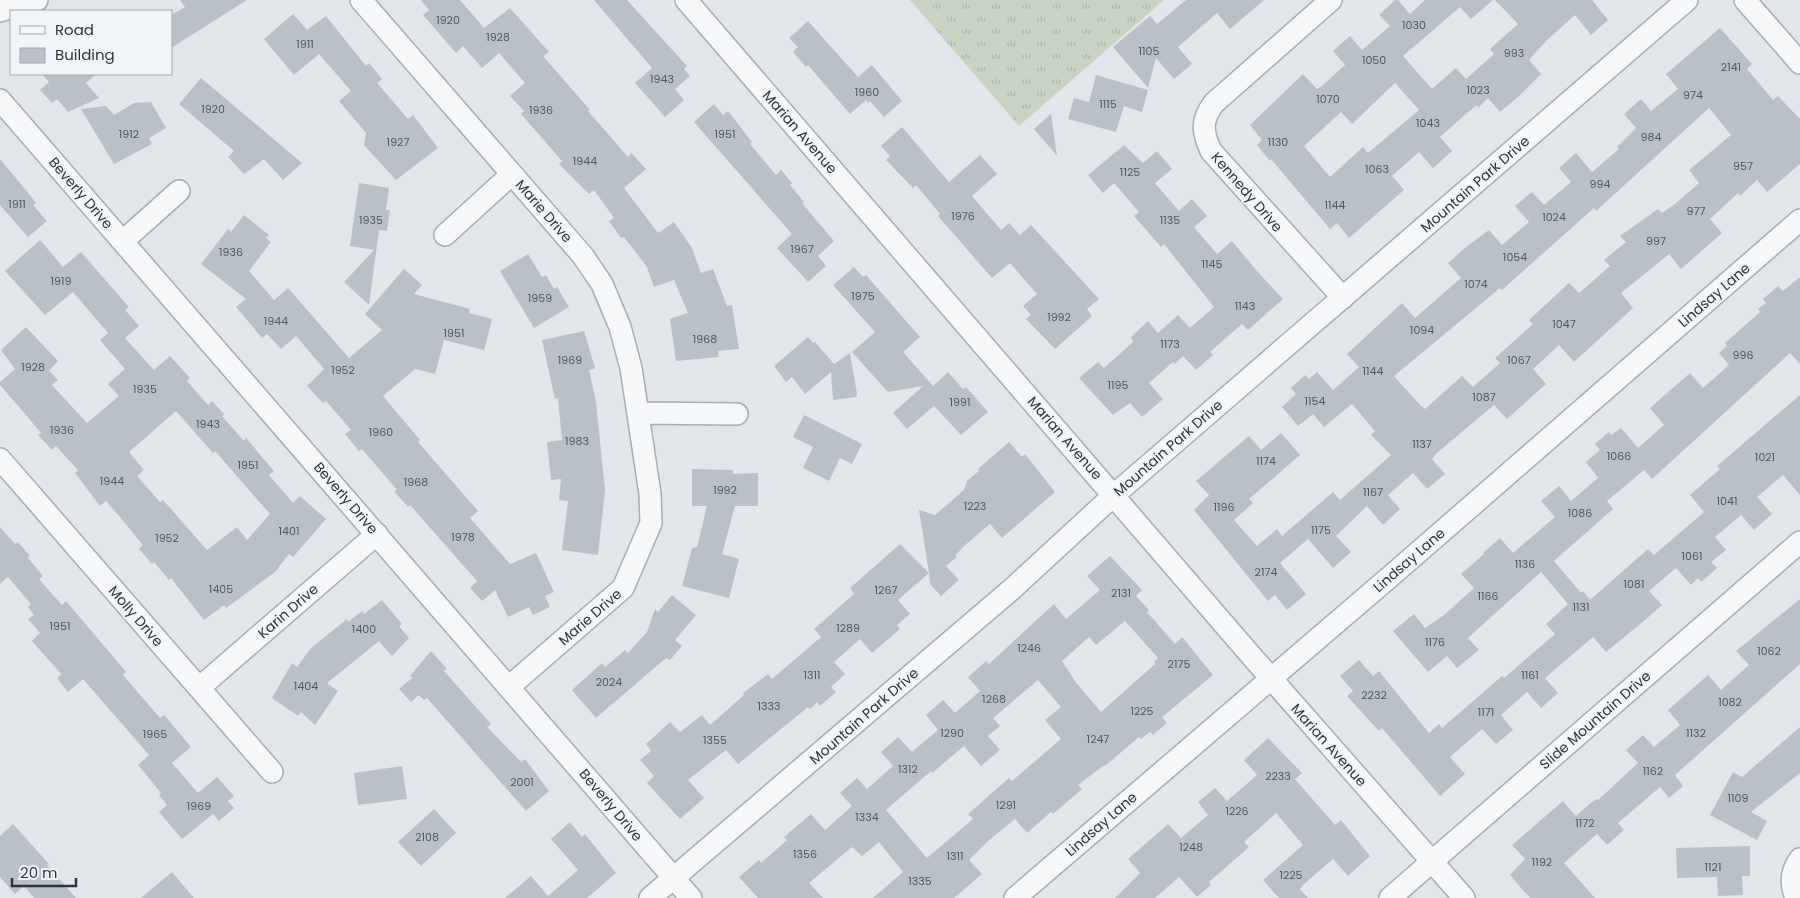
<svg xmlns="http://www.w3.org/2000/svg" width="1800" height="898" viewBox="0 0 1800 898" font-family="Poppins,sans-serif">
  <defs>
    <pattern id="grass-tufts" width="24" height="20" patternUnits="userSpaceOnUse" patternTransform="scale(1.25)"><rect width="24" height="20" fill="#c9d3c4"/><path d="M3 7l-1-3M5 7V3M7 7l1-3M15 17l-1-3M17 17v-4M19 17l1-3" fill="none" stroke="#adb6aa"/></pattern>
  </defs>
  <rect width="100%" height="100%" fill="#e2e6ea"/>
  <path fill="url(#grass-tufts)" d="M910 0H1164L1019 126Z"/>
  <path fill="#bac0c7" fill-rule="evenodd" d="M180 0H247L171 48V15L185 7Z
    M421 0H460L484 28 510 8 549 52 543 56 590 110 588 111 628 157 631 153 646 169 624 188 658 233 674 222 692 248 701 273 713 269 727 306 732 305 739 349 718 351 719 357 676 361 670 319 688 313 674 280 654 287 647 267 624 237 621 238 609 221 614 218 594 190 589 194 559 164 562 161 521 114 524 111 510 96 525 83 499 53 482 68 463 46 456 53 423 15 429 10Z
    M594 0H627L687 66 684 69 690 76 675 89 684 100 665 117 635 83 652 68Z
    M1186 0H1264L1230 29 1217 13 1178 47 1192 64 1174 79 1156 58 1148 88 1113 47 1150 16 1157 24Z
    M1395 0H1398L1410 14 1425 0H1493L1471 19 1460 7 1403 56 1432 89 1456 68 1466 79 1494 54 1490 49 1518 24 1495 0H1592L1608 20 1591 35 1575 15 1547 40 1529 60 1541 74 1518 97 1500 112 1488 98 1478 108 1477 105 1466 114 1440 137 1452 151 1433 168 1419 152 1392 176 1404 190 1349 238 1337 223 1330 229 1271 159 1270 161 1257 145 1262 140 1250 125 1303 74 1317 89 1323 85 1345 65 1333 51 1350 36 1362 50 1390 26 1379 15ZM1395 83 1419 110 1368 153 1363 147 1330 177 1304 146 1341 112 1352 124Z
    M293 14 307 30 326 16 366 66 369 63 382 79 377 83 408 119 413 115 438 148 396 180 364 145 366 133 339 101 351 91 319 54 294 75 264 39Z
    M808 21 858 77 872 65 902 101 884 117 870 101 868 103 866 100 850 114 808 65 806 67 793 52 798 47 789 38Z
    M1720 28 1752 64 1747 69 1773 100 1778 96 1800 119V164L1767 192 1757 180 1740 196 1738 193 1710 219 1722 233 1681 269 1669 254 1621 293 1633 308 1574 362 1559 345 1533 369 1546 384 1507 419 1494 405 1437 453 1432 459 1445 474 1427 489 1413 473 1388 495 1400 509 1383 525 1367 506 1336 536 1351 552 1333 568 1308 539 1280 563 1306 594 1287 610 1275 595 1268 601 1194 510 1209 495 1196 481 1249 436 1261 450 1281 433 1300 455 1249 499 1253 503 1234 520 1257 546 1277 529 1282 536 1333 492 1340 500 1391 455 1371 435 1375 431 1352 404 1324 427 1313 414 1298 426 1282 407 1296 394 1291 388 1305 375 1309 379 1317 372 1333 390 1359 367 1347 354 1402 303 1415 318 1461 278 1448 263 1465 248 1489 230 1502 245 1529 222 1515 206 1532 192 1544 205 1571 182 1559 168 1576 153 1592 172 1619 149 1617 147 1636 128 1624 114 1641 99 1651 111 1678 89 1666 74ZM1709 108 1731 135 1689 170 1699 183 1675 204 1662 213 1658 209 1620 236 1626 242 1604 260 1610 266 1579 293 1569 283 1529 320 1533 324 1495 358 1500 363 1473 387 1462 376 1425 409 1420 405 1394 376 1500 288 1502 290 1594 208 1596 211Z
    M42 74H96L86 83 99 98 68 112 57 99 52 103 40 90 49 82Z
    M1096 75 1148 90 1142 112 1124 106 1116 132 1068 119 1074 98 1089 102Z
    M201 78 302 163 283 180 264 159 244 174 228 157 234 151 179 104Z
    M151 102 166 128 149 138 152 144 114 164 81 109 106 106 114 115 134 103Z
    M714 104 723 115 728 111 752 142 750 144 776 175 781 170 792 183 790 185 804 202 802 203 834 241 818 256 826 266 808 282 777 248 792 234 694 122Z
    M1051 114 1057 156 1034 129Z
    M902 127 949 182 980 155 997 174 972 196 1001 230 1009 223 1020 235 1031 225 1099 299 1087 309 1092 316 1055 349 1026 319 1031 315 1023 306 1037 294 1010 263 992 278 938 216 940 214 916 185 913 188 886 160 890 156 881 146Z
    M1124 145 1143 163 1157 151 1172 169 1155 183 1179 211 1192 199 1207 216 1194 227 1217 254 1232 241 1256 270 1283 299 1248 330 1242 324 1210 352 1213 355 1196 370 1183 356 1175 364 1173 362 1149 383 1163 399 1142 417 1130 403 1113 415 1079 378 1098 362 1104 368 1133 342 1131 337 1148 321 1158 333 1178 315 1190 328 1214 307 1164 244 1161 247 1134 216 1139 212 1114 183 1103 193 1088 175Z
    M0 159 26 190 36 203 33 205 47 221 28 237 0 205Z
    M359 183 389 188 386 210H390L387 231 379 230 369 305 344 282 374 250 350 246Z
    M244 215 269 235 266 238 271 242 249 271 274 300 288 288 349 358 382 330 365 314 404 269 422 285 414 294 470 309 469 313 492 319 484 350 444 340 435 374 415 369 383 396 420 440 418 442 478 511 470 518 510 564 536 553 554 592 545 596 550 607 533 615 529 607 508 617 495 590 482 601 470 588 477 581 410 505 408 507 394 491 397 490 362 449 359 451 345 434 351 430 326 401 323 403 307 386 324 369 296 336 281 349 267 334 262 338 236 307 246 299 201 264 228 229 231 232Z
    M40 240 63 267 81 252 129 307 125 310 139 326 125 338 154 370 170 356 190 378 187 381 208 405 212 401 224 414 222 416 244 441 246 438 274 471 269 475 293 503 300 496 326 519 293 557 289 554 275 572 240 598 226 608 224 605 204 620 171 578 169 580 154 562 152 564 139 549 143 545 120 517 106 501 100 506 75 473 78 470 56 446 52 450 38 435 41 433 26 415 0 385V382L15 369 1 350 26 327 58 361 49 371 58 380 52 385 87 423 119 396 108 384 125 369 100 340 108 333 73 292 45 315 5 271ZM176 411 213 453 215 451 270 514 247 540 237 527 207 550 163 500 160 502 137 476 144 470 129 452Z
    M528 254 542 277 546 275 554 289 557 287 569 307 534 328 500 271Z
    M854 267 863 277 866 275 920 337 903 352 933 386 948 372 963 389 966 387 988 412 961 435 934 406 907 429 893 413 923 386 888 392 852 352 875 332 833 285Z
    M1800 277V364L1790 353 1652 479 1644 470 1607 501 1613 509 1554 561 1581 593 1583 591 1590 600 1648 549 1654 555 1704 512 1690 495 1720 469 1717 466 1800 395V495L1783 475 1757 497 1772 514 1754 530 1741 515 1715 537 1726 550 1711 562 1717 568 1701 582 1698 578 1691 585 1676 568 1649 591 1662 605 1645 620 1606 652 1593 637 1545 678 1558 693 1541 708 1527 692 1501 715 1513 730 1496 744 1482 729 1450 757 1465 774 1440 796 1382 728 1379 731 1347 696 1353 691 1340 676 1359 660 1373 676 1379 671 1429 733 1439 724 1442 728 1502 676 1504 678 1555 634 1546 624 1568 604 1541 572 1468 638 1479 650 1457 668 1447 656 1428 672 1393 631 1414 614 1425 628 1444 615 1474 588 1461 574 1484 554 1483 553 1500 538 1513 553 1555 517 1541 501 1559 486 1571 501 1598 478 1586 462 1600 450 1595 444 1609 432 1611 435 1621 428 1638 448 1664 425 1650 408 1690 373 1703 388 1729 365 1719 353 1727 346 1725 343 1760 312 1758 309 1766 303 1763 299 1778 286 1783 291Z
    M584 331 595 368 589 370 596 402 605 490 598 555 562 550 568 501 559 500 561 479 551 480 547 442 562 440 558 398 555 399 542 340Z
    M808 337 813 343 815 342 834 364 850 353 857 394 856 397 833 400 831 372 805 394 792 377 786 382 774 366Z
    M804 415 862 444 852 464 840 458 829 481 803 468 813 447 793 437Z
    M1009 442 1022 457 1025 454 1055 492 1002 538 990 524 964 546 955 556 957 557 946 566 959 580 941 596 930 584 929 573 898 600 910 614 897 625 900 629 872 653 860 639 834 662 845 674 831 687 836 692 820 706 817 702 810 709 808 707 738 764 726 750 688 780 704 798 680 819 647 783 654 776 640 760 651 751 646 744 670 722 680 732 702 715 710 725 744 695 743 693 768 674 772 679 821 637 814 629 854 594 850 588 900 544 929 573 919 510 935 515 964 490 967 481 979 471 978 469Z
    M692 469 733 470V474L758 473V506H735L722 554 739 559 729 598 682 586 692 548 697 547 707 506H692Z
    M0 527 15 544 18 542 30 556 28 558 43 576 39 579 62 605 66 601 126 672 123 675 160 718 164 715 191 747 172 763 198 793 217 777 234 796 228 801 234 808 219 821 213 814 182 839 159 812 167 805 159 795 161 793 138 765 149 755 83 679 68 692 57 678 61 674 32 641 40 633 28 619 34 615 28 607 31 604 8 577 0 584Z
    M1110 556 1142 590 1136 596 1149 610 1147 612 1175 644 1182 637 1213 675 1162 717 1167 723 1153 735 1150 732 1141 739 1139 737 1105 766 1104 765 1078 785 1082 789 1053 814 1051 812 1027 833 1015 819 988 841 969 860 982 874 954 898H873L903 872 879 842 862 856 852 847 809 883 823 898H758L739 877 759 860 761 863 787 840 784 837 811 814 825 830 852 806 840 793 857 778 867 789 893 766 881 752 898 737 912 752 938 730 926 715 943 700 955 713 980 691 968 677 986 661 989 664 1054 604 1066 619 1100 590 1087 576ZM1125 621 1158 658 1154 662 1155 664 1101 712 1077 684 1062 661 1089 637 1096 645ZM1038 680 1061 707 1045 720 1061 739 1012 781 1009 778 968 814 973 819 927 858 886 810 931 771 932 773 964 746 981 766 1000 750 988 736 1000 726 993 718Z
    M672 595 696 615 675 640 682 646 670 660 666 658 596 718 572 690 602 663 605 667 625 650 628 653 647 632 655 609 658 612Z
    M1800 599V664L1675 775 1683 786 1669 798 1660 787 1618 823 1624 830 1607 845 1597 834 1564 863 1595 898H1530L1510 875 1525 859 1512 845 1563 801 1576 816 1592 802 1597 799 1598 800 1638 763 1626 750 1643 735 1654 747 1680 725 1668 710 1708 675 1721 690 1749 665 1736 651Z
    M382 600 402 624 399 626 409 638 392 656 379 641 327 683 338 691 315 725 301 712 298 716 272 698 292 663 297 667 311 648 347 619 348 622 362 611 364 614Z
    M431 651 447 669 444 671 491 724 487 727 521 762 525 759 549 791 526 811 427 698 424 700 419 695 411 702 399 689 412 678 410 676Z
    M1800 727V773L1751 812 1767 821 1757 840 1710 815 1733 772 1742 777Z
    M1268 738 1302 773 1295 779 1335 825 1341 820 1370 856 1348 876 1333 859 1304 884 1300 889 1308 898H1279L1263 880 1303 845 1276 813 1244 842 1249 847 1209 882 1211 885 1197 897 1179 877 1155 898H1115L1140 873 1128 859 1168 824 1181 838 1208 815 1198 802 1215 788 1227 801 1257 775 1244 760Z
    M402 766 407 799 358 805 354 773Z
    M434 809 456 833 421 866 398 842Z
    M570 822 582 837 585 834 616 873 587 898H505L531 876 548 896 578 870 551 839Z
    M13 824 49 864 47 865 76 898H34L24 886 15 894 0 877V836Z
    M1750 846V876H1742L1743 895 1718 896 1717 877 1677 878 1676 848Z
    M172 872 194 898H141Z"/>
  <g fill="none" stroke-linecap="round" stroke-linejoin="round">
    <defs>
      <path id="minor" d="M361 0 583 256 602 284 620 327 631 368 650 494 651 523 623 588 510 686
        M686 0 1254 659 1464 898
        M1331 0 1214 103C1201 120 1202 132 1211 151L1343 298
        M1745 0 1800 63
        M0 11 37 0
        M0 100 691 898
        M445 235 512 174
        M123 241 179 191
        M639 413 737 414
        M0 459 272 772
        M199 688 377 534
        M650 898 1012 589 1114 495 1687 0
        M1015 898 1392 575 1800 220
        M1390 898 1800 542
        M1796 898C1790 884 1791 871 1800 859"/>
    </defs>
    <use href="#minor" stroke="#a7adb4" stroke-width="24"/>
    <use href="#minor" stroke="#f5f7f8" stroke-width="21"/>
  </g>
  <g text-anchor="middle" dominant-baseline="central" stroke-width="4" stroke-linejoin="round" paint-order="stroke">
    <g font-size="11" fill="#4f5862">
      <text x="448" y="20">1920</text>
      <text x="1414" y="25">1030</text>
      <text x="498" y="37">1928</text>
      <text x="305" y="44">1911</text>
      <text x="1149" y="51">1105</text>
      <text x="1514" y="53">993</text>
      <text x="1374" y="60">1050</text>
      <text x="1731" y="67">2141</text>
      <text x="662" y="79">1943</text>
      <text x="1478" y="90">1023</text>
      <text x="867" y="92">1960</text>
      <text x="1693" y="95">974</text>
      <text x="1328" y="99">1070</text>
      <text x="1108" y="104">1115</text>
      <text x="213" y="109">1920</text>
      <text x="541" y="110">1936</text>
      <text x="1428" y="123">1043</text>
      <text x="129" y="134">1912</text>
      <text x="725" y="134">1951</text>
      <text x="1651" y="137">984</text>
      <text x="398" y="142">1927</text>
      <text x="1278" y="142">1130</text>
      <text x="585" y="161">1944</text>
      <text x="1743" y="166">957</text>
      <text x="1377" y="169">1063</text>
      <text x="1130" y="172">1125</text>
      <text x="1600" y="184">994</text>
      <text x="17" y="204">1911</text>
      <text x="1335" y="205">1144</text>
      <text x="1696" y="211">977</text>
      <text x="963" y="216">1976</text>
      <text x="1554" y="217">1024</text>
      <text x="371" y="220">1935</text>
      <text x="1170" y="220">1135</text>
      <text x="1656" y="241">997</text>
      <text x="802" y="249">1967</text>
      <text x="231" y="252">1936</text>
      <text x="1515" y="257">1054</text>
      <text x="1212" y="264">1145</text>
      <text x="61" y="281">1919</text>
      <text x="1476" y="284">1074</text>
      <text x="863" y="296">1975</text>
      <text x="540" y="298">1959</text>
      <text x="1245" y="306">1143</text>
      <text x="1059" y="317">1992</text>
      <text x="276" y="321">1944</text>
      <text x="1564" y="324">1047</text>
      <text x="1422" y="330">1094</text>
      <text x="454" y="333">1951</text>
      <text x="705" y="339">1968</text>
      <text x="1170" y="344">1173</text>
      <text x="1743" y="355">996</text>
      <text x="570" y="360">1969</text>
      <text x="1519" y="360">1067</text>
      <text x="33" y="367">1928</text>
      <text x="343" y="370">1952</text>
      <text x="1373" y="371">1144</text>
      <text x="1118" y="385">1195</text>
      <text x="145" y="389">1935</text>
      <text x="1484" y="397">1087</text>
      <text x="1315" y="401">1154</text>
      <text x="960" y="402">1991</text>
      <text x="208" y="424">1943</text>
      <text x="62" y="430">1936</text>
      <text x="381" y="432">1960</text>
      <text x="577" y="441">1983</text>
      <text x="1422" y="444">1137</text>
      <text x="1619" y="456">1066</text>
      <text x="1765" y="457">1021</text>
      <text x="1266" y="461">1174</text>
      <text x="248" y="465">1951</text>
      <text x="112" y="481">1944</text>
      <text x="416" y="482">1968</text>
      <text x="725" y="490">1992</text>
      <text x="1373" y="492">1167</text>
      <text x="1727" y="501">1041</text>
      <text x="975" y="506">1223</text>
      <text x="1224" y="507">1196</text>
      <text x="1580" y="513">1086</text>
      <text x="1321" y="530">1175</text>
      <text x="289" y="531">1401</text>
      <text x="463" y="537">1978</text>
      <text x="167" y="538">1952</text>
      <text x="1692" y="556">1061</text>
      <text x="1525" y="564">1136</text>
      <text x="1266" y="572">2174</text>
      <text x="1634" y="584">1081</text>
      <text x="221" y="589">1405</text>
      <text x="886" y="590">1267</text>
      <text x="1121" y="593">2131</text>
      <text x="1488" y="596">1166</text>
      <text x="1581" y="607">1131</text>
      <text x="60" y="626">1951</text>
      <text x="848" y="628">1289</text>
      <text x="364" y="629">1400</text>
      <text x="1435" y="642">1176</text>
      <text x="1029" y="648">1246</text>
      <text x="1769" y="651">1062</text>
      <text x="1179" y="664">2175</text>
      <text x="812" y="675">1311</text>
      <text x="1530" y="675">1161</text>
      <text x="609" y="682">2024</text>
      <text x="306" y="686">1404</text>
      <text x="1374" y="695">2232</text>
      <text x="994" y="699">1268</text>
      <text x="1730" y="702">1082</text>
      <text x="769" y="706">1333</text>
      <text x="1142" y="711">1225</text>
      <text x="1486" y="712">1171</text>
      <text x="952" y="733">1290</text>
      <text x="1696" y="733">1132</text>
      <text x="155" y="734">1965</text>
      <text x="1098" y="739">1247</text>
      <text x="715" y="740">1355</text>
      <text x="908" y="769">1312</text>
      <text x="1653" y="771">1162</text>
      <text x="1278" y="776">2233</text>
      <text x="522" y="782">2001</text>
      <text x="1738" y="798">1109</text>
      <text x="1006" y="805">1291</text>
      <text x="199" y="806">1969</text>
      <text x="1237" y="811">1226</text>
      <text x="867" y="817">1334</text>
      <text x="1585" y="823">1172</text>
      <text x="427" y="837">2108</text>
      <text x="1191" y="847">1248</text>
      <text x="805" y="854">1356</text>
      <text x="955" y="856">1311</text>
      <text x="1542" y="862">1192</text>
      <text x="1713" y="867">1121</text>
      <text x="1291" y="875">1225</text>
      <text x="920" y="881">1335</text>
    </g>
    <g font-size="14" fill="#2b3541" stroke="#f2f5f7">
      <text transform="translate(800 132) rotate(49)">Marian Avenue</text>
      <text transform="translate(1475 184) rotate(-41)">Mountain Park Drive</text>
      <text transform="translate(1247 192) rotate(49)">Kennedy Drive</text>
      <text transform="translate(81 193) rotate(49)">Beverly Drive</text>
      <text transform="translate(544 211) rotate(49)">Marie Drive</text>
      <text transform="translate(1714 295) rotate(-41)">Lindsay Lane</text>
      <text transform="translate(1065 438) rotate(49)">Marian Avenue</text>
      <text transform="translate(1168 448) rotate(-41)">Mountain Park Drive</text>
      <text transform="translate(346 498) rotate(49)">Beverly Drive</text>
      <text transform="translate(1409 560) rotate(-41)">Lindsay Lane</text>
      <text transform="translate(288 611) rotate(-41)">Karin Drive</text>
      <text transform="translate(136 616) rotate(49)">Molly Drive</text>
      <text transform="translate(590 617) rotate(-41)">Marie Drive</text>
      <text transform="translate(864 716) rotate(-41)">Mountain Park Drive</text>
      <text transform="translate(1595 720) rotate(-41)">Slide Mountain Drive</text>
      <text transform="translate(1329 745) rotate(48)">Marian Avenue</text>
      <text transform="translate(611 805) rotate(50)">Beverly Drive</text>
      <text transform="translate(1101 824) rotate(-41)">Lindsay Lane</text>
    </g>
  </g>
  <rect x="10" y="10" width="162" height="65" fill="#f2f5f7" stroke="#a2a8ae"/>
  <rect x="20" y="26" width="25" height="8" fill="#f5f7f8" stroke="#a2a8ae"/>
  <text x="55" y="35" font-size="15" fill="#2b3541">Road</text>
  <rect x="20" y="48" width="25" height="15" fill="#bac0c7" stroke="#a2a8ae"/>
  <text x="55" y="60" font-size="15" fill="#2b3541">Building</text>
  <path d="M12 878v8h64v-8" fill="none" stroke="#2b3541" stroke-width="2.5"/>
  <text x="20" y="878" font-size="15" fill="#2b3541" stroke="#f2f5f7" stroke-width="4" paint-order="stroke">20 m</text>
</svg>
